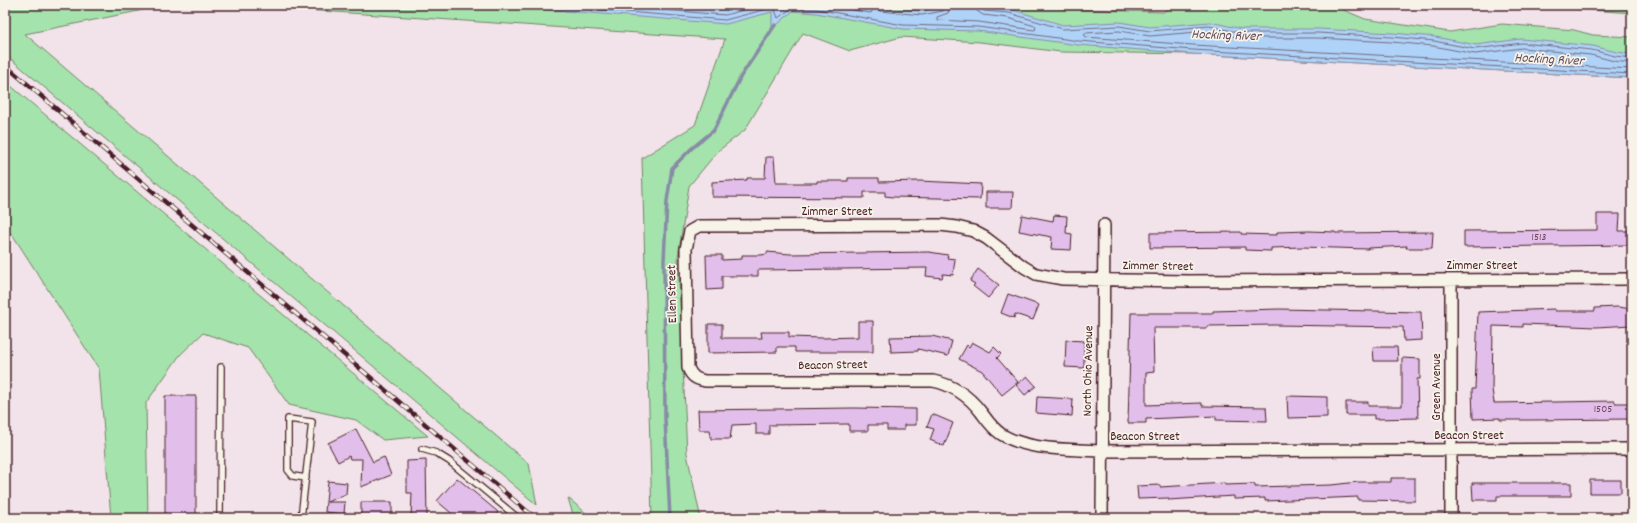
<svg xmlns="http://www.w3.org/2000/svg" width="1637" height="523" viewBox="0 0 1637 523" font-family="Dekko,sans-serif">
  <rect width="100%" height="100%" fill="#f1e3e9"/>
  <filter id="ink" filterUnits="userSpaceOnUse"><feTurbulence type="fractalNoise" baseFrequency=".025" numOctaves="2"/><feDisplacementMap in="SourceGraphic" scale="8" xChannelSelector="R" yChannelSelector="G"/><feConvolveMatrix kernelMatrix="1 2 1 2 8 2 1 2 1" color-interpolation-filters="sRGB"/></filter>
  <g filter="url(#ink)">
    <path fill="#a4e3ab" stroke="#77816b" d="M5 5H168L25 34 529 464 537 505 5 54Z
      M234 5H1045L1066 9 1163 12 1174 5H1332L1365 19 1450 32 1502 24 1574 30 1593 35 1632 37V78L1193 54 1061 52 980 42 901 37 850 51 803 33 745 130 718 151 689 186 678 257 687 454 700 515 699 518H652L642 158 695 125 725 39Z
      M1525 5H1632V13Z
      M5 81 428 436 383 440 356 420 289 405 248 348 203 333 180 355 146 403 148 518H111L99 369 12 234 5 231Z
      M568 498 592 518H574Z"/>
    <path fill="#afd3f8" stroke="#878ba6" d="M491 5H871L890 9 922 11 951 5 1010 9 1063 25 1119 22 1150 27 1210 22 1242 29H1318L1392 33 1435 37 1476 45 1521 39 1593 46 1616 52 1632 54V78L1193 54 1078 45 978 31 903 29 816 13 793 11 772 29V12L726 24Z"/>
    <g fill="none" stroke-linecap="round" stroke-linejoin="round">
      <path stroke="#72677d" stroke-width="1" d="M541 5 725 20 771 8 775 10 778 18 792 8 816 9 903 25 978 27 1079 41 1193 50 1632 74
        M604 5 725 15 762 5
        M679 5 724 9 738 5
        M825 5 870 13 872 12 871 5
        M876 5 877 9 880 11 922 15 943 11 946 5
        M951 5 948 13 937 17V20L979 22 1034 30 1036 29 1035 26 1008 18 983 15 977 11 976 5
        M981 5 984 11 1009 13 1063 29 1119 26 1150 31 1209 26 1242 33H1318L1392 37 1434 41 1475 49 1522 43 1592 50 1615 56 1632 58
        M1632 63 1614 61 1591 55 1522 48 1475 54 1433 46 1392 42 1317 38H1242L1209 31 1150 36 1119 31 1086 33 1084 35 1086 37 1193 45 1632 69"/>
      <path stroke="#878ba6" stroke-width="3.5" d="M670 518 665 419 664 260 667 201 672 168 691 149 714 130 741 76 775 25"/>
    </g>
    <path fill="#e2bfea" stroke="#4a1f2b" d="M766 157H774L776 183H817V181H848V178H879V182L920 181 981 184 980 199 893 197 885 196V192H864V198L712 197V182L747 180V178H765Z
      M986 192H1013L1012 208H986Z
      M1597 214H1620L1619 231H1632V245L1464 247V231L1597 230Z
      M1022 215 1053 221 1054 215 1067 216 1066 233 1072 234 1071 250 1051 249 1052 237 1019 231Z
      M1309 231 1335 232V233L1433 232 1432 248H1406L1407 246 1368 248V249L1302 247 1271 248V251L1245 250V247L1150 248V233L1241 232V234L1277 235V232Z
      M767 252 790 254 929 252 948 255 947 258 955 259 953 275 943 274 942 278 926 276 927 268 758 270V276H722V289L707 290 706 255H722V260L742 259V255H761L767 254Z
      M978 269 999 285 988 298 973 286 975 284 970 281Z
      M1008 294 1039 305 1033 320 1015 314 1014 318 1001 313Z
      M1618 307 1632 309V325L1596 327 1523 324V327L1493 326 1492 389 1494 403 1615 401V403H1632V419L1529 420H1500V418L1473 419 1472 389H1475L1478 312 1555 309V311H1595V308Z
      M1279 309 1421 312 1422 340 1404 341 1403 327 1274 325 1207 326V328H1153L1154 372 1146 373V405L1202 403V406L1266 407 1267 421 1216 420V416L1146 419V423H1128L1131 313H1213V311Z
      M858 321H873V352H795V347H777V352L708 353V324H722V338H762L761 332H789V337L822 338 858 337Z
      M932 336 952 341 948 356 918 349V351L891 352 890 337Z
      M1066 340 1084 341V368L1065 367Z
      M972 342 990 352 994 347 1001 354 997 358 1018 382 1002 395 982 371 959 359 967 345 969 347Z
      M1373 347H1397L1398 361H1374Z
      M1402 358 1420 359V379H1417L1418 418 1374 419V415H1346V402H1368V406H1402Z
      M1027 376 1036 386 1025 395 1016 385Z
      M165 396H196V518H165Z
      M1287 396 1327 397V417L1288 418Z
      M1037 397 1073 399 1072 416 1036 413Z
      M854 408 916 409V425H904V430H887V425H868V431H849V424L769 425V434H756V424L732 425 730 439H711L710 430H699L698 410Z
      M932 414 953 423 944 446 930 440 934 429 927 427Z
      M356 429 373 462 384 457 391 475 361 487 362 459H350L349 456 338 462 328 443Z
      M426 460 427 518H411L412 493H407V461Z
      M457 478 498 512 492 518H457L437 501Z
      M1391 478H1415V501L1358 500V497L1265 501V498L1234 499V496L1168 500V498L1138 499 1137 486 1160 485V487L1225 483V485L1255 484V487L1331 485 1358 482H1391Z
      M1590 480H1621V493H1590Z
      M328 481 347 483 346 494 327 502H345L344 514 325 512Z
      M1472 483H1571V496H1497V500H1473Z
      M361 502H392V518H361Z"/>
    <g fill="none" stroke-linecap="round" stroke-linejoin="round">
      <defs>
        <path id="lane" d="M422 449 436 453 449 461 518 518
          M220 518 221 367
          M301 518 312 422 288 419V470L293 476 306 478"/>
        <path id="street" d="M1632 279 1188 281 1063 279 1036 274 1024 267 986 238 973 231 957 227 940 225 699 226 690 231 686 249 688 368C692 377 696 379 705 381H933C953 385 968 395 981 412 987 420 992 428 1001 434 1027 451 1072 449 1103 451L1632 449
          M1451 280V518
          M1102 518 1104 225"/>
      </defs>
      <use href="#lane" stroke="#4a1f2b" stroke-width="8"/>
      <use href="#street" stroke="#4a1f2b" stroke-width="14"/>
      <use href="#lane" stroke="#f7f3e8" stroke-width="5.5"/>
      <use href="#street" stroke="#f7f3e8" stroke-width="11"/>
      <defs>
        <path id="rail" d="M5 65 535 518"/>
      </defs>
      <use href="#rail" stroke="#4a1f2b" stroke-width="4.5"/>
      <use href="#rail" stroke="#f7f3e8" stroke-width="3" stroke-dasharray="9" stroke-linecap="butt"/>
    </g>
  </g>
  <g text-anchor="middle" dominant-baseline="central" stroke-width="3.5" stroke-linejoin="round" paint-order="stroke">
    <g font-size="11" fill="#70475b">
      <text x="1539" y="238">1513</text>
      <text x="1603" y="410">1505</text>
    </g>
    <g font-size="13" fill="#4a1f2b" stroke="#f7f3e8">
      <text x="837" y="212">Zimmer Street</text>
      <text x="1482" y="266">Zimmer Street</text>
      <text transform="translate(1158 267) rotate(1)">Zimmer Street</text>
      <text transform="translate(673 294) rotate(-91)">Ellen Street</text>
      <text transform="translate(833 366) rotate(-1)">Beacon Street</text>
      <text transform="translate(1089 371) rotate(-89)">North Ohio Avenue</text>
      <text transform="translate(1437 387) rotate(-90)">Green Avenue</text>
      <text x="1469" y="436">Beacon Street</text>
      <text x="1145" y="437">Beacon Street</text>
    </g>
    <g font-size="14" font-style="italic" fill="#634c5e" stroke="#f7f3e8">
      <text transform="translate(1226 36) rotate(2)">Hocking River</text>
      <text transform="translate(1549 60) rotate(3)">Hocking River</text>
    </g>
  </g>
  <rect width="1637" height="523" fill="none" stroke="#f7f3e8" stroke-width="20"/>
  <rect x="10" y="10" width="1617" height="503" fill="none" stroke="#4a1f2b" stroke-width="1.5" filter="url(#ink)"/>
</svg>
